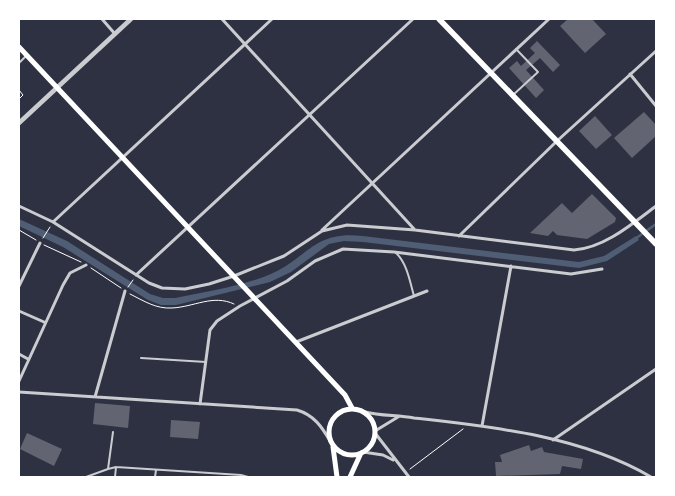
<svg xmlns="http://www.w3.org/2000/svg" width="675" height="496" viewBox="0 0 675 496" font-family="'Source Sans 3',sans-serif">
  <rect width="100%" height="100%" fill="#2d3142"/>
  <path fill="#4f5d75" d="M19 219 67 241 150 294 163 298H175C205 292 237 287 266 276 308 260 311 230 363 236L579 262 604 256 636 236 639 240 607 261 579 268 363 242 344 241 329 244 291 272 270 282 176 305H161L148 300 63 247 19 226Z"/>
  <g fill="none" stroke-linecap="round" stroke-linejoin="round">
    <path stroke="#4f5d75" stroke-width="2.5" d="M635 239 656 224"/>
  </g>
  <path fill="#626471" d="M568 19H592L606 34 585 53 560 26Z
    M537 41 560 65 553 72 540 58 526 70 544 90 536 98 509 68 517 61 521 66 535 53 530 48Z
    M644 112 656 125V136L632 158 614 138Z
    M595 116 612 135 596 149 579 131Z
    M592 194 616 218 615 222 587 239 557 235 553 231 548 236 530 233 562 203 572 213Z
    M95 403 130 406 128 428 93 424Z
    M171 420 200 422 198 439 170 437Z
    M27 433 62 449 54 466 20 449Z
    M529 445 531 451 542 447 544 452 583 459 581 469 562 466 560 474 496 476 495 462H502L500 455Z"/>
  <g fill="none" stroke-linecap="round" stroke-linejoin="round">
    <path stroke="#fff" stroke-width="1" d="M19 90 23 95 19 99
      M19 230 36 240
      M43 238 50 227
      M44 245 81 262
      M91 268 121 288
      M128 287 133 280
      M130 294C144 301 156 309 172 308 194 307 213 294 234 304
      M410 469 463 429"/>
    <path stroke="#caccd0" stroke-width="2" d="M19 63 27 55
      M513 95 538 72 516 49
      M396 253C407 263 410 282 414 296
      M141 358 206 362
      M108 469 116 467 241 475 248 477
      M86 477 108 469 113 432
      M115 477 116 467
      M155 477 156 470"/>
    <path stroke="#caccd0" stroke-width="3" d="M102 19 115 34
      M222 19 415 230
      M630 74 656 106
      M19 206 53 222 149 283 162 288 185 289 209 284 234 276 284 256 322 231 347 225 415 230 574 250C604 248 632 224 656 206
      M53 222 272 19
      M322 230 549 19
      M459 236 557 141 656 51
      M136 275 413 19
      M19 286 40 243
      M19 311 44 322
      M296 342 427 291
      M19 354 28 359
      M19 381 63 285 70 273 86 265
      M19 392 297 410C314 415 322 427 330 441
      M95 397 125 291
      M200 404 210 330 217 321 240 306 287 281 315 261 343 249 394 252 571 274 602 269
      M365 412C381 416 398 415 414 418 494 427 581 436 651 477
      M482 426 511 266
      M375 431 398 417
      M375 433 409 477
      M553 440 656 369
      M363 452 383 455 393 460"/>
    <path stroke="#caccd0" stroke-width="4.5" d="M19 123 131 19"/>
    <path stroke="#fff" stroke-width="5" d="M19 47 345 395 352 408
      M329 432a23 23 0 1 1 46 0a23 23 0 1 1-46 0Z
      M333 447 337 477
      M350 477 361 453"/>
    <path stroke="#fff" stroke-width="5.5" d="M439 19 656 244"/>
  </g>
  <rect width="675" height="496" fill="none" stroke="#ffffff" stroke-width="40"/>
</svg>
